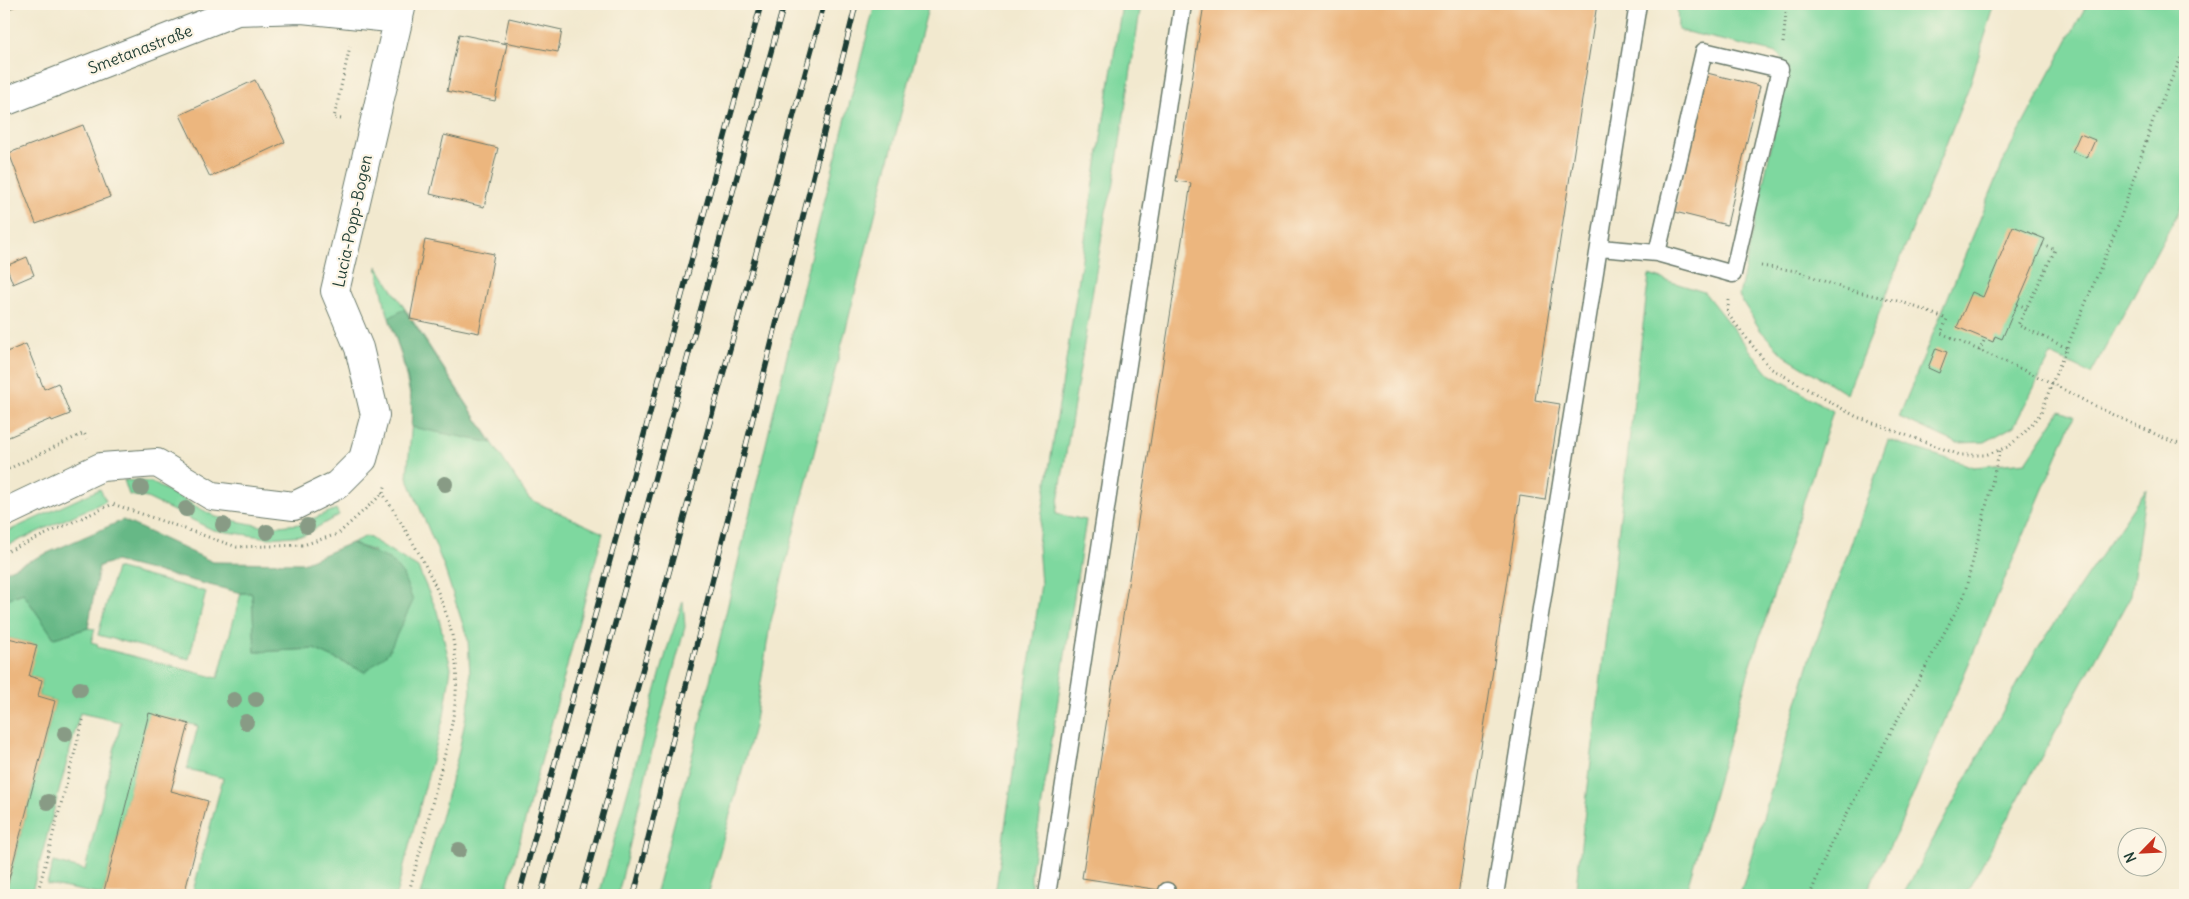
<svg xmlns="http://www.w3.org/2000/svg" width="2189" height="899" viewBox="0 0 2189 899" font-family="Delius,sans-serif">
  <rect width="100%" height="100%" fill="#fcf5e5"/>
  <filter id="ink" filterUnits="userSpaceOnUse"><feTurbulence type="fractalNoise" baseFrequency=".02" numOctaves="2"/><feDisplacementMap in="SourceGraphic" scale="10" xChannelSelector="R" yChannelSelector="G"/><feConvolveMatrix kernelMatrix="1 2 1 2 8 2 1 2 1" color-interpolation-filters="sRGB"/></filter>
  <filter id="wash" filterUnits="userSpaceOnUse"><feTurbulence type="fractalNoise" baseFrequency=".0096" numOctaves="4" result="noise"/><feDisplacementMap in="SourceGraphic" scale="20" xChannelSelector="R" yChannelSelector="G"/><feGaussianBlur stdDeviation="1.12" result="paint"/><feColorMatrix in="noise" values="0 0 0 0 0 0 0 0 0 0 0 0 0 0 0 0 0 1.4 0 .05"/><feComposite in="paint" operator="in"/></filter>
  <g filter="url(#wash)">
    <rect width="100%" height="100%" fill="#f2e9cf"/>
    <path fill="#7ed89f" stroke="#4e8a6a" d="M875 4H929L770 625 754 727 708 895H655L694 748 811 254Z
      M1122 4H1141L1113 188 1106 211 1056 514 1086 520 1031 874V895H995L1041 584 1038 545 1040 526Z
      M1677 4H1995L1970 84 1847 394 1784 355 1761 331 1739 296 1788 67 1777 53 1678 30Z
      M2087 4H2185V200L2091 374 2051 355 2014 426 1985 442 1957 443 1899 417 2004 160Z
      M377 266 529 499 603 533 505 895H420L458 755 471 692 468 640 443 564 407 477 413 409 402 358 385 305Z
      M1649 275 1704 292 1768 373 1833 411 1751 664 1685 895H1575Z
      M2060 411 2074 416 1899 828 1865 895H1740L1811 656 1888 440 1974 467 2026 462Z
      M124 480 151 482 216 517 267 527 300 524 336 509 339 515 304 535 269 538 213 530 147 498 129 495Z
      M100 489 106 501 4 547V533Z
      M2146 489 2131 595 1965 895H1903L2035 652Z
      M367 536 418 568 437 611 451 668 444 716 396 895H192L223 778 187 769 198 726 149 714 103 895 47 884 53 862 85 870 121 722 80 713 31 895 6 890 55 701 38 696 42 680 29 676 36 645 4 637V600L23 593 54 638 88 628 95 629 91 642 98 644 97 647 218 678 241 593H252L255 652 314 649 365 672 374 551 351 543Z
      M116 568 206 592 189 659 98 635Z
      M683 601 685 627 649 762 618 895H599L668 646Z"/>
    <path fill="#66b886" stroke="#427a5d" d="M404 309 492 443 411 427C415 391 401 353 389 318Z
      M123 520 213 562 303 563 351 543 391 560 403 575 413 601 388 653 365 672 314 649 255 652 252 593H241L115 561 99 566 88 628 54 638 23 593 4 600V572Z"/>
    <g id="blocks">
      <path fill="#ecb67e" d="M4 4H21L4 11Z
        M1204 4H1597L1535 400 1560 404 1545 500 1520 496 1458 895H1192L1082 878 1191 183 1176 181Z
        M509 18 562 30 558 52 504 42Z
        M459 34 507 44 495 101 447 91Z
        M1707 73 1760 86 1727 225 1675 212Z
        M255 80 285 142 210 177 180 115Z
        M83 125 110 197 36 224 9 153Z
        M2080 134 2095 140 2087 158 2072 152Z
        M444 135 498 148 484 207 430 194Z
        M2013 226 2045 239 2002 339 1995 336 1993 342 1957 327 1972 292 1983 297Z
        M425 240 494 254 479 333 410 319Z
        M27 257 34 275 13 284 6 266Z
        M26 344 44 389 58 383 70 414 52 421 51 419 4 439V353Z
        M1936 348 1947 352 1939 373 1928 368Z
        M4 637 37 645 29 676 42 680 38 696 55 701 6 890H4Z
        M149 713 189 724 171 791 208 801 184 895H103Z"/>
    </g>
  </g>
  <g filter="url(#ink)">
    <use href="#blocks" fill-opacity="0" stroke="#69796a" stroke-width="1"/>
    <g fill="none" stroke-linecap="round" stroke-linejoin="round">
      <defs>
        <path id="service" d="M1600 248 1657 253 1733 274 1780 69 1704 51 1657 253
          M1047 895 1183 4
          M1166 895 1167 891
          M1495 895 1638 4"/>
        <path id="minor" d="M4 102 237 11 302 9 399 19
          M4 513 101 467 157 463 212 496 294 506 337 485 363 459 375 415 359 348 335 291 402 4"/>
      </defs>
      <use href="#service" stroke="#69796a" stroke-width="19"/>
      <use href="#minor" stroke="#69796a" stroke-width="30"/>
      <path stroke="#69796a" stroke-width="3" stroke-dasharray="1 4" stroke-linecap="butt" d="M1783 43 1787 4
        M341 119 334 118 350 46
        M2042 245 2055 250 2018 325 2067 348
        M1761 266 1797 271 1845 289 1902 302 1947 319 1941 333 2052 383 2118 226 2153 120 2185 49
        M1729 300 1727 313 1770 368 1857 417 1960 455H1985L2008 447 2025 432 2041 413 2052 383C2083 401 2110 413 2142 428 2157 434 2169 443 2185 443
        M2017 304 2027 308
        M1979 351 1985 339
        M4 471 84 433 87 439
        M382 492C410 537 440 583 452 635 464 692 450 734 436 788 427 824 418 860 408 895
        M4 553 113 504 237 547 303 545 338 534 383 493 386 484
        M37 895 84 717
        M1810 895 1830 845 1964 596 2000 450"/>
      <use href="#service" stroke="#fff" stroke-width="16"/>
      <use href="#minor" stroke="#fff" stroke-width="28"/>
      <defs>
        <path id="rail" d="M519 895 761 4
          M541 895 784 4
          M581 895 824 4
          M634 895 856 4"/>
      </defs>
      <use href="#rail" stroke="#1f3d34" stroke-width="5.5"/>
      <use href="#rail" stroke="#fcf5e5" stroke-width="4" stroke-dasharray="11" stroke-linecap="butt"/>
    </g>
    <g fill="#889b85">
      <circle cx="445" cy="484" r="8"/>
      <circle cx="141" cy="488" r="8"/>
      <circle cx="186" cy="509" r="8"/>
      <circle cx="223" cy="525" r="8"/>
      <circle cx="307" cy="526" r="8"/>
      <circle cx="267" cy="532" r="8"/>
      <circle cx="80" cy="689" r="8"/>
      <circle cx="256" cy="699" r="8"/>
      <circle cx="234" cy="700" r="8"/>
      <circle cx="246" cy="722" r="8"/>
      <circle cx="65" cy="734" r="8"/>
      <circle cx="48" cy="802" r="8"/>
      <circle cx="459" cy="850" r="8"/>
    </g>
  </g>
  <g text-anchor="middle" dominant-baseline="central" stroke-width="4.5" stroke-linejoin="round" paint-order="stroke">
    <g font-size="16" fill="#1f3d34" stroke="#fcf5e5">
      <text transform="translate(140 49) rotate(-21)">Smetanastraße</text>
      <text transform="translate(352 221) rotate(-78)">Lucia-Popp-Bogen</text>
    </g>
  </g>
  <rect width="2189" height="899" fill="none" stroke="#fcf5e5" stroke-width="20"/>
  <g transform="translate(2142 852) rotate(246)"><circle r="24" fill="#fcf5e5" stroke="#a4ab9e"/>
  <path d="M0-4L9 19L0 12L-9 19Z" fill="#c8321e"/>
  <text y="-8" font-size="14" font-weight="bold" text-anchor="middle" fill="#1f3d34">N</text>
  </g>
</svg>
